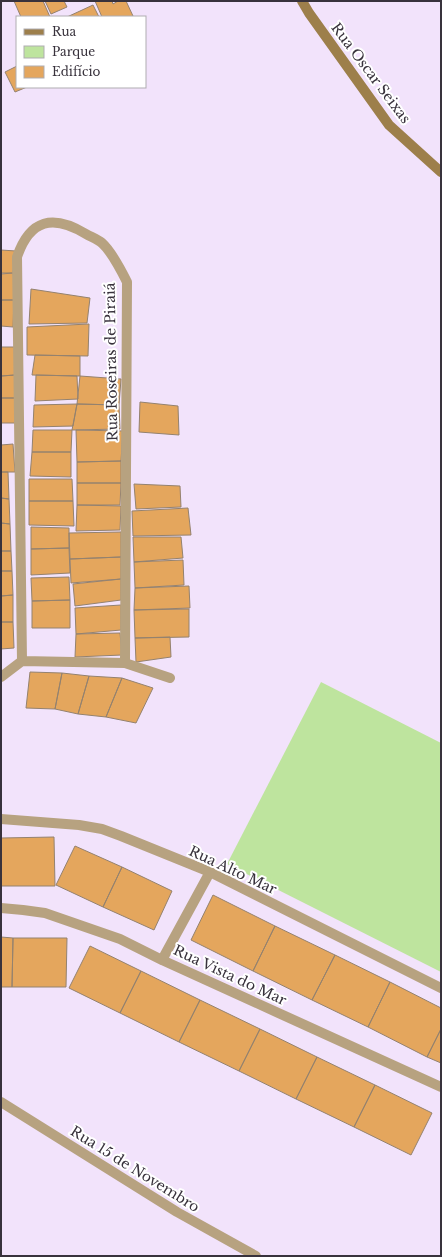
<svg xmlns="http://www.w3.org/2000/svg" width="442" height="1257" viewBox="0 0 442 1257" font-family="'Libre Baskerville',serif">
  <rect width="100%" height="100%" fill="#f2e3fb"/>
  <path fill="#bee49e" d="M321 682 441 743V972L227 864Z"/>
  <path fill="#e4a65d" stroke="#94826f" d="M14 1H43L50 17H21Z
    M45 1H64L67 7 51 14Z
    M95 1H112L113 4 118 1H126L133 16 130 17H102Z
    M93 5 99 17H67Z
    M17 66V87H27L15 92 5 72Z
    M1 250 16 251 13 273H1Z
    M13 273 18 300H1V274Z
    M31 289 90 298 87 323 29 324Z
    M1 300H14L13 327 1 326Z
    M89 324 88 356 27 355V327Z
    M1 347H15V375L1 376Z
    M35 355 80 356V376L32 375Z
    M15 375V398H1V376Z
    M36 375 77 376 78 399 35 401Z
    M80 376 121 379 119 405 77 404Z
    M1 398H15L17 423H1Z
    M140 402 178 406 179 435 139 432Z
    M77 404 119 405 120 429 72 430Z
    M77 404 73 426 33 427 34 405Z
    M33 430H72L71 452H32Z
    M76 430 123 431 121 461 77 462Z
    M13 444 15 472H1V445Z
    M32 452H71V477L30 476Z
    M121 461V483H77V462Z
    M1 472H8L9 499 1 498Z
    M29 479H72L73 501H29Z
    M77 483H121L120 505H77Z
    M134 484 180 486 181 507 136 509Z
    M1 498 9 499 10 524 1 523Z
    M29 501H73L74 526 29 525Z
    M77 505 121 506 120 530 76 531Z
    M188 508 191 535 133 536 132 511Z
    M1 523 10 524 11 551H1Z
    M31 527 69 528V548L31 549Z
    M121 532V557L70 559 69 533Z
    M133 537H181L183 558 134 562Z
    M69 548 70 573 31 575V549Z
    M1 551H11L12 571H1Z
    M121 557V579L71 583 70 559Z
    M183 560 184 585 135 588 134 562Z
    M1 571H12L13 595 1 596Z
    M69 577 70 600 32 601 31 578Z
    M121 579V600L75 606 73 584Z
    M189 586 190 608 134 610 135 588Z
    M13 595V622H1V596Z
    M70 600V628H32V601Z
    M121 605V630L76 634 75 608Z
    M189 609V637L135 638 134 610Z
    M1 622H13L14 648 1 649Z
    M120 633 122 655 75 657 76 634Z
    M170 637 171 657 136 662 135 638Z
    M30 672 62 673 55 709 26 708Z
    M62 673 89 676 78 714 55 709Z
    M89 676 122 678 106 717 78 714Z
    M122 678 153 688 136 723 106 717Z
    M54 837 55 886H1V838Z
    M75 846 122 867 103 907 56 885Z
    M122 867 172 891 154 930 103 907Z
    M213 895 275 926 253 971 191 940Z
    M275 926 335 955 312 1000 253 971Z
    M1 937 13 938 12 987H1Z
    M13 938H67L66 987H12Z
    M90 946 141 971 120 1013 69 988Z
    M335 955 390 982 368 1027 312 1000Z
    M141 971 200 1000 179 1042 120 1013Z
    M390 982 441 1008V1029L427 1057 368 1027Z
    M200 1000 260 1029 239 1071 179 1042Z
    M260 1029 317 1057 296 1099 239 1071Z
    M441 1029V1063L427 1057Z
    M317 1057 375 1085 354 1127 296 1099Z
    M375 1085 432 1113 411 1155 354 1127Z"/>
  <g fill="none" stroke-linecap="round" stroke-linejoin="round">
    <path stroke="#b7a280" stroke-width="10" d="M22 661 17 257C30 219 53 214 86 234 91 237 97 239 102 243 112 252 121 270 127 282L125 663
      M1 677 22 661 125 663 170 678
      M1 819 79 825 102 829 121 836 210 872 441 988
      M1 908 23 910 45 913 120 939 162 960 441 1087
      M162 960 210 872
      M1 1102 177 1212 256 1256"/>
    <path stroke="#9d7f4b" stroke-width="10" d="M302 1 309 13 389 125 441 172"/>
  </g>
  <g text-anchor="middle" dominant-baseline="central" stroke-width="4" stroke-linejoin="round" paint-order="stroke">
    <g font-size="14" fill="#38323c" stroke="#fff">
      <text transform="translate(371 73) rotate(53)">Rua Oscar Seixas</text>
      <text transform="translate(111 362) rotate(-91)">Rua Roseiras de Piraiá</text>
      <text transform="translate(233 870) rotate(25)">Rua Alto Mar</text>
      <text transform="translate(230 975) rotate(25)">Rua Vista do Mar</text>
      <text transform="translate(135 1169) rotate(32)">Rua 15 de Novembro</text>
    </g>
  </g>
  <rect width="442" height="1257" fill="none" stroke="#38323c" stroke-width="4"/>
  <rect x="16" y="16" width="130" height="72" fill="#ffffff" stroke="#afadb1"/>
  <rect x="24" y="29" width="20" height="6" fill="#9d7f4b" stroke="#afadb1"/>
  <text x="52" y="36" font-size="12" fill="#38323c">Rua</text>
  <rect x="24" y="46" width="20" height="12" fill="#bee49e" stroke="#afadb1"/>
  <text x="52" y="56" font-size="12" fill="#38323c">Parque</text>
  <rect x="24" y="66" width="20" height="12" fill="#e4a65d" stroke="#afadb1"/>
  <text x="52" y="76" font-size="12" fill="#38323c">Edifício</text>
</svg>
